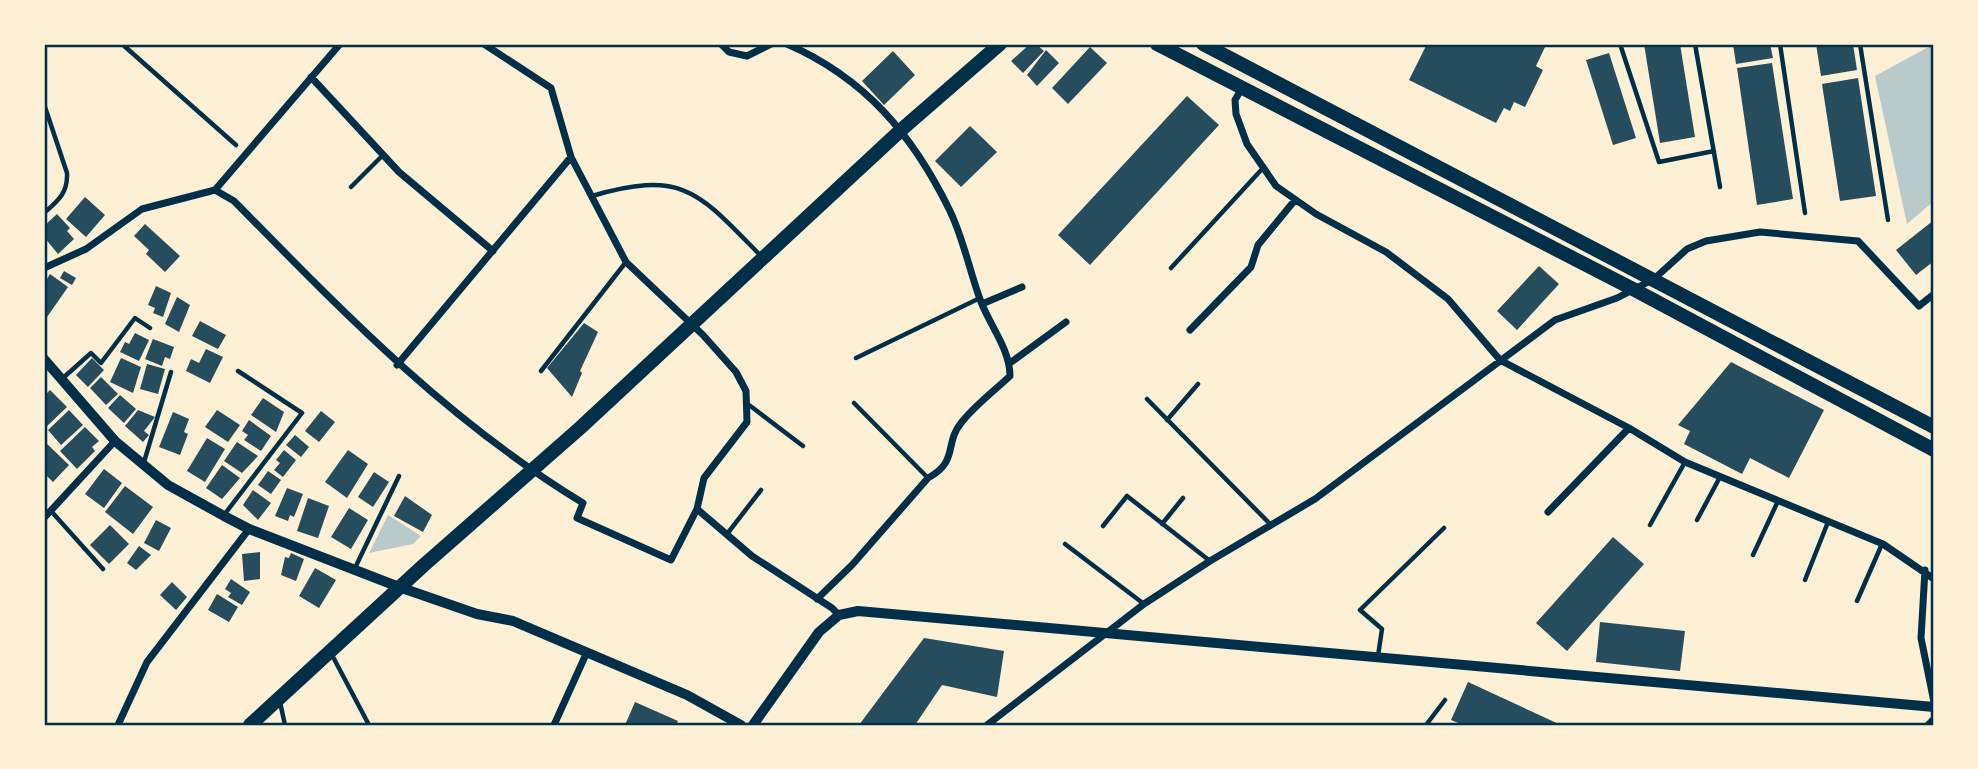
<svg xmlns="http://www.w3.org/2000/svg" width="1978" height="769" viewBox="0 0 1978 769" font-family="'Asap Condensed',sans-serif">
  <rect width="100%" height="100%" fill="#fdf0d5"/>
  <path fill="#b9caca" d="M1934 44V201L1907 224 1875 76Z
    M388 515 421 536 413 544 369 553Z"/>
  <path fill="#264d5e" d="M1030 44H1036L1044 51 1023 73 1011 61Z
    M1427 44H1538L1545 47 1536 66 1543 70 1525 107 1514 102 1510 111 1504 108 1496 123 1409 80Z
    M1644 44H1680L1695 137 1660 143Z
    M1733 44H1770L1773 58 1736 64Z
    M1816 44H1853L1857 70 1821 76Z
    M1090 47 1107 63 1068 104 1052 88Z
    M1046 50 1059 63 1037 86 1027 75Z
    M893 51 915 75 884 105 862 81Z
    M1609 53 1636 138 1613 145 1586 60Z
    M1772 63 1793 199 1757 205 1737 68Z
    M1858 78 1876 196 1840 201 1822 84Z
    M1187 96 1219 125 1090 265 1058 235Z
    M970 126 997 152 961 187 935 161Z
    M85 197 105 215 86 237 66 219Z
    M57 214 70 228 67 231 74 239 58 254 44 237V226Z
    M1934 220V261L1916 275 1896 250Z
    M145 224 180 256 165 272 146 254 149 250 134 236Z
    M1539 266 1559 284 1517 330 1497 311Z
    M64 271 76 278 72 285 60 278Z
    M50 274 68 287 47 317 44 315V284Z
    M156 286 171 293 163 317 153 313 155 308 148 305Z
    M177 297 190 305 179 332 165 324Z
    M200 321 226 335 218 349 192 336Z
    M584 323 598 332 580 371 582 373 572 397 547 368Z
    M135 333 149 340 139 361 120 352 125 342 129 344Z
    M153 339 174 347 170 359 165 357 162 366 145 359Z
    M206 349 223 357 210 383 186 371 191 359 199 363Z
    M92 358 104 370 88 387 76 375Z
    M121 358 141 367 133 393 110 382Z
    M1731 362 1824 410 1789 478 1750 458 1742 474 1684 444 1690 431 1678 425Z
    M147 364 165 369 158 394 140 389Z
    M101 377 118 394 106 405 90 388Z
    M50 390 67 407 44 429V396Z
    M120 395 136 409 124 423 108 408Z
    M263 398 284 412 276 432 251 415Z
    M69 410 83 425 61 445 48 430Z
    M138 410 155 417 144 431 149 435 143 442 125 426Z
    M217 410 240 425 228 442 205 427Z
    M321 411 335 422 319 442 305 431Z
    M173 412 189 419 184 432 188 434 180 455 159 447Z
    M249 420 271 436 261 451 244 440 248 435 242 431Z
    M85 427 99 441 92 447 95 451 77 469 60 451Z
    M295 435 309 447 301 457 286 445Z
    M207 438 225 449 205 482 187 471Z
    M44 441 69 465 53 482 44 473Z
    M237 442 258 456 242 473 224 461Z
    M284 450 296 460 283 477 274 470 280 463 276 460Z
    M348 450 368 464 347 498 325 482Z
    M222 465 240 478 222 499 206 488Z
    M104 469 122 483 104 508 85 494Z
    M268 471 281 480 271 494 258 485Z
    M374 472 389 482 373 507 358 497Z
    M125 486 153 507 133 534 105 512Z
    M287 488 303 494 294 517 290 515 288 521 275 516Z
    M253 490 271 503 258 520 243 505Z
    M405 496 432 515 423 532 394 516Z
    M308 498 329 506 318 538 297 531Z
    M349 508 368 520 351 549 331 537Z
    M156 520 171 528 159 551 144 543Z
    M110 525 129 544 109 564 90 545Z
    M1613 537 1644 564 1567 651 1536 623Z
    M139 546 151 555 136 570 127 563Z
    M260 552V579L244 581 242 554Z
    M291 553 304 559 296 581 281 575 285 557 289 558Z
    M315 568 336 580 319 608 299 596Z
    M231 579 250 592 242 605 228 597 231 593 225 589Z
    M172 582 187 597 176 610 160 595Z
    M217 594 238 607 229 622 208 610Z
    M1600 622 1685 631 1680 671 1596 662Z
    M924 638 1004 651 997 697 942 685 915 725H859Z
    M1468 682 1561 725H1463L1451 720Z
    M635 702 678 721 676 725H625Z"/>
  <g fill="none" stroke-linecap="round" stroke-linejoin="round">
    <path stroke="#003049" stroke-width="4.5" d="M122 44 236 145
      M1620 44 1659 162 1714 151
      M1695 44 1720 187
      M1780 44 1805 213
      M1860 44 1888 220
      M44 104 67 173C68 193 58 201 44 213
      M351 187 383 155
      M592 196C684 169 699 193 761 256
      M1171 268 1263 168
      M856 358 980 298
      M541 371 626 262
      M63 378 91 353 101 363 135 318 150 328
      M1147 399 1271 525
      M854 403 928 478
      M749 405 803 446
      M1167 420 1198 384
      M144 462 171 372
      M51 511 103 569
      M224 515 302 413 238 371
      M1697 520 1720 477
      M1162 524 1183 498
      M1650 525 1685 462
      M1103 526 1127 496 1210 561
      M727 534 761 490
      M1065 544 1144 604
      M1753 555 1778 501
      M355 568 399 476
      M1805 580 1828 522
      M1857 601 1882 544
      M332 655 369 725
      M1378 656 1382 629 1360 610 1444 528
      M280 702 285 725
      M1426 725 1445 700"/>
    <path stroke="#003049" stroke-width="7" d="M484 44 551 88 571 157 626 262 703 335 736 372 746 391 747 422 704 478 697 509 752 556 832 608 839 615
      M721 44 729 52 747 56 771 44
      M787 44C865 78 913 135 950 211 964 240 970 273 981 302 991 327 1010 350 1010 376 994 391 974 406 961 423 944 444 959 461 928 478L852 565 817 599
      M311 77 399 172 493 251
      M1242 88 1235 100 1236 114 1247 144 1276 186 1316 214 1386 252 1448 299 1500 360 1629 428 1685 462 1883 544 1934 579
      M215 190 234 201C345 314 447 420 583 503L577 518 671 560 697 509
      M44 268 86 249 142 209 215 190 340 44
      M982 304 1022 287
      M1190 330 1251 267 1258 245 1295 200
      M1010 363 1066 322
      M397 365 571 157
      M1548 512 1629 428
      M44 518 115 441
      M1925 570 1921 638 1934 702
      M118 725 147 662 249 529
      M554 725 587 652
      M987 725 1144 604 1210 561 1315 499 1555 320 1617 298 1654 279 1687 249 1706 241 1760 232 1858 241 1919 306 1934 294
      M1928 725 1934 719"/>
    <path stroke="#003049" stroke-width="10" d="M44 359 115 441 168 485 224 516 249 529 399 587 477 614 513 621 687 695 741 725
      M753 725 819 632 839 615 858 611 1934 707"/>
    <path stroke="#003049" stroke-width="14" d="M1157 44 1633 289 1934 450
      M1203 44 1934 427
      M250 725 424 565 580 428 901 130 1000 44"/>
  </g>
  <rect width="1978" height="769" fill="none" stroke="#fdf0d5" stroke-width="91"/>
  <rect x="46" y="46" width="1886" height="678" fill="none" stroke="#003049" stroke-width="2.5"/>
</svg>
